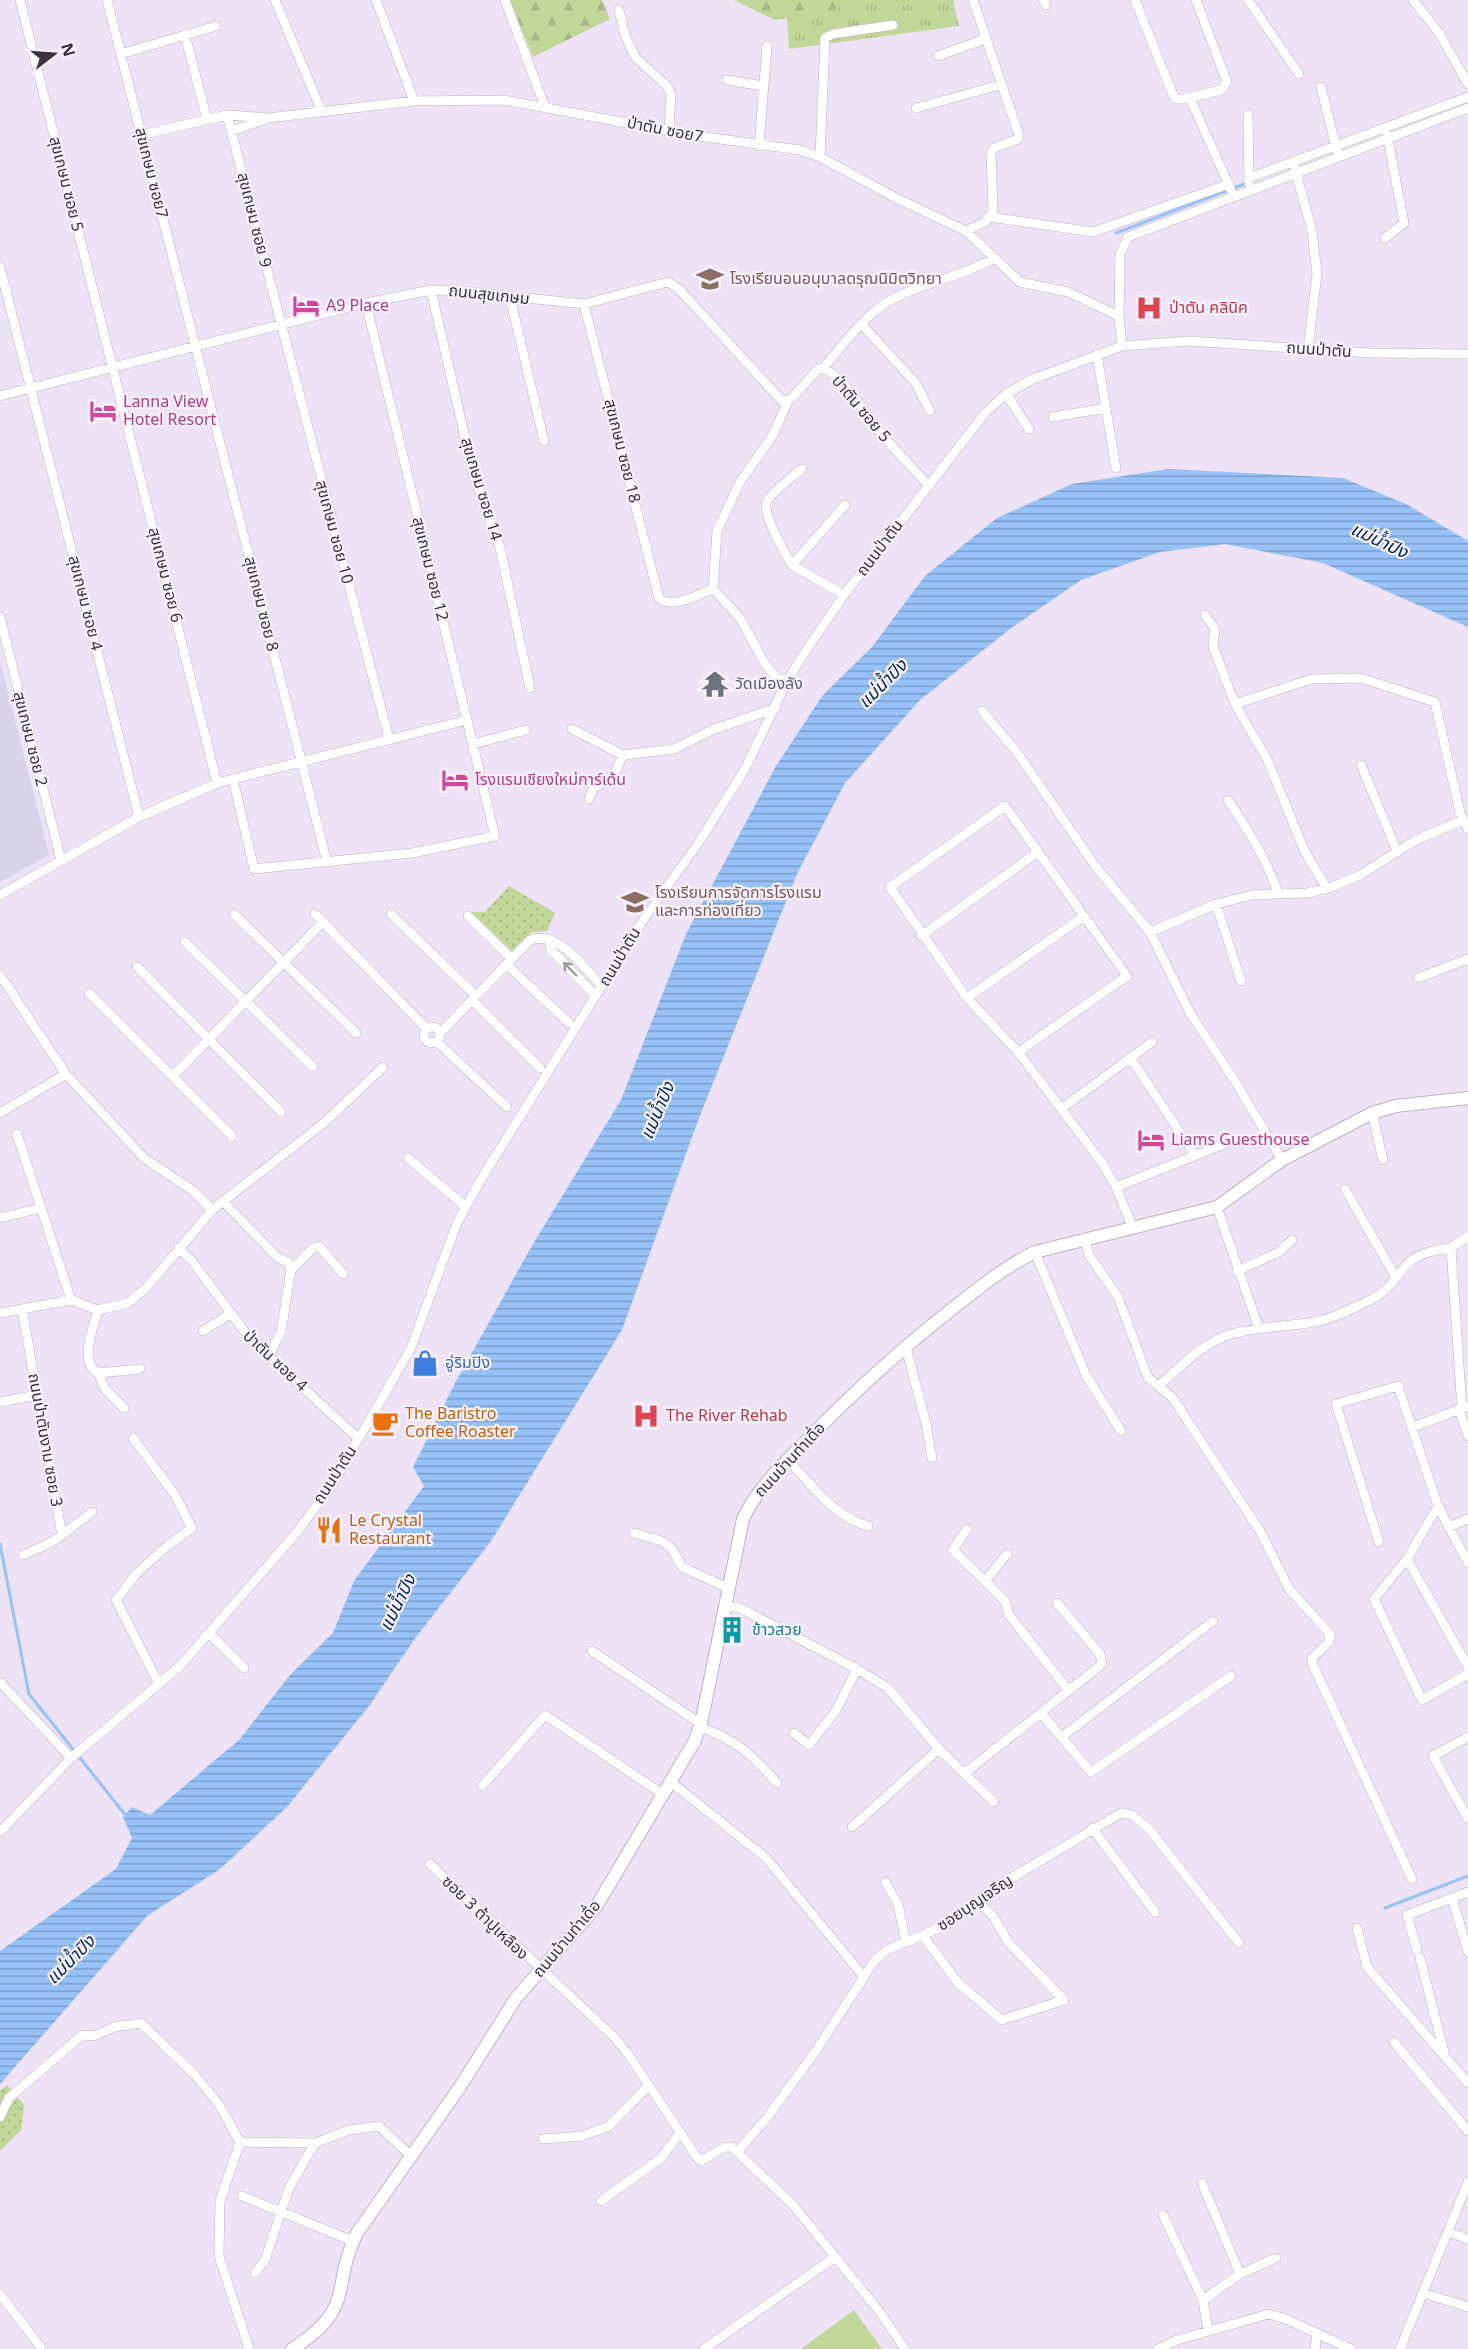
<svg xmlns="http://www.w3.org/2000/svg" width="1468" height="2349" viewBox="0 0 1468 2349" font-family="Georgia,'Noto Sans Thai',serif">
  <defs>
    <pattern id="grass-tufts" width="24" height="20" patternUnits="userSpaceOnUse" patternTransform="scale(1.5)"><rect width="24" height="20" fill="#c0d798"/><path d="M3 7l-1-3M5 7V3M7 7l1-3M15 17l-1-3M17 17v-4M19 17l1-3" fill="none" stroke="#a6b984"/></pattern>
    <pattern id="forest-firs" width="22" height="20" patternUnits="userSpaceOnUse" patternTransform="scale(1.5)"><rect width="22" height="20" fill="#c0d798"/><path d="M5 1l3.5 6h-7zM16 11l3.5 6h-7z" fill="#a6b984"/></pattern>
    <pattern id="park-dots" width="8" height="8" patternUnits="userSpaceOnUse" patternTransform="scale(1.5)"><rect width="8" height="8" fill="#c0d798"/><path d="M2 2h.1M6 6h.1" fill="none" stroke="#a6b984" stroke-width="1.8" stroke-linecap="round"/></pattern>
    <pattern id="water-rules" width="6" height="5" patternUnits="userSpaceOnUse" patternTransform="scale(1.5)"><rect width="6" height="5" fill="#97c2f7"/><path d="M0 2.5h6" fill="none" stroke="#7c9ec9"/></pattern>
  </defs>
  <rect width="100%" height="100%" fill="#ede2f6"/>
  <path fill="#d8d3e8" d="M0 661 49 855 0 882Z"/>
  <path fill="url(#grass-tufts)" d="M735 0H953L959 26 789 49 787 17Z"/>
  <path fill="url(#forest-firs)" d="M509 0H602L610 19 533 57Z
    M734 0H867L813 15 775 20Z"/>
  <path fill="url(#park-dots)" d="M509 886 555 913 547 931 532 932 512 951 471 912H485Z
    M7 2085 24 2105 21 2130 0 2151V2091Z"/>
  <path fill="#c0d798" d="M854 2310 882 2349H801Z"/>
  <path fill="url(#water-rules)" d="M1168 469 1343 478 1406 504 1468 541V627L1323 563 1225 544 1160 552 1081 580 1010 629 920 700 845 783 797 874 699 1118 622 1330 491 1541 416 1637 369 1706 287 1807 220 1869 147 1916 0 2084V1951L116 1869 132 1838 123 1817 132 1807 150 1815 239 1740 290 1675 333 1633 354 1581 424 1486 413 1467 455 1383 533 1244 621 1100 686 934 776 766 823 695 872 647 925 576 997 518 1072 484Z"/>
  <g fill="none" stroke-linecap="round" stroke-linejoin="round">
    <path stroke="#97c2f7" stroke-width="3" d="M1116 233 1247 183
      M0 1544 29 1694 127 1817
      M1385 1908 1468 1876"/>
    <defs>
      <path id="minor" d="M20 0 217 783
        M107 0 327 862
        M275 0 321 110
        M376 0 414 101
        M505 0 545 107
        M1043 0 1046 5
        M1135 0 1173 95 1176 99H1183L1221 90 1227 82 1196 0
        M1248 0 1299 74
        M1413 0 1439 33 1468 84
        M619 10 625 35 635 57 667 86 671 94 669 131
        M185 35 207 120
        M121 54 216 26
        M938 56 985 39
        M727 80 763 86
        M1321 87 1337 151
        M1193 105 1231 190
        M916 108 1000 85
        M1248 114 1249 183
        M227 115 389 739
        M232 131 263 120
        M141 135 227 115 268 118 414 101 504 100 691 135 800 150 820 157 894 197 966 231 1020 282 1068 292 1119 316 1122 346
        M759 146 767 46
        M820 157 825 38 833 34 893 25
        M1295 169 1312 231 1317 274 1308 349
        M1249 178 1468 97
        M990 217 1093 232 1229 184
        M966 231 985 222 993 211 991 152 994 148 1018 139 1019 135 973 0
        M1385 238 1404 223 1387 134
        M0 267 139 817
        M431 290 474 476 500 548 530 688
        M510 297 544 441
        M584 304 659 598C672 610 699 594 713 589L740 618 764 662 777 679H788
        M1119 316 1120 254 1128 237 1468 108
        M862 325 915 382 930 411
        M1097 355 1116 468
        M823 368C840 349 856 326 876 310 903 287 960 278 995 258
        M1006 394 1029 429
        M0 396 366 303 431 290 461 291 584 304 668 282 679 289 782 401 791 399 818 369C839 365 871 423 884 437 898 453 914 469 928 485
        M1053 417 1106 408
        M792 565C785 554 761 512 767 501 771 492 794 476 802 469
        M713 589 717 531 740 482 773 435 788 401
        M844 595 792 565 845 505
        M1205 615 1215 629 1213 646 1235 704 1267 759 1305 852 1327 889
        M0 617 61 860
        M1235 704 1312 679 1361 678 1435 702 1460 813 1468 829
        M982 711 1016 751 1096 867 1150 932 1190 1013 1233 1078 1282 1160
        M572 729 623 755 674 749 712 730 776 708
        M473 744 526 730
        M1361 765 1397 851
        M233 779 254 869 412 853 495 836 366 303
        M589 799 593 788 613 777 623 755
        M1228 800C1248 830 1266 858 1278 893
        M0 895 139 817 217 783 467 720
        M1216 904 1241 981
        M234 914 356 1033
        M315 914 427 1029
        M391 914 476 996
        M468 916 512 959
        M1150 932 1216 904 1252 895 1307 893 1332 887 1360 875 1416 840 1463 820
        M921 936 1038 852
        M549 940 551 950 596 996
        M185 942 313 1067
        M506 964 569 1023
        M137 967 281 1112
        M0 975 66 1074 144 1158 192 1190 212 1210
        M1418 978 1468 959
        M89 993 232 1136
        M967 998 1084 916
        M472 1000 540 1068
        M424 1035a8 8 0 1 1 16 0a8 8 0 1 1-16 0Z
        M440 1033 530 940C559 930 584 968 602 986
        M437 1042 507 1107
        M1018 1052 1127 976 1005 806 890 887 967 998 1018 1052 1103 1164 1116 1187 1133 1228
        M1130 1057 1195 1155
        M173 1076 323 922
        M1061 1109 1152 1042
        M0 1113 66 1074
        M1372 1113 1383 1160
        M17 1134 71 1300
        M408 1158 466 1207
        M1116 1187 1224 1144
        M1345 1189 1395 1276
        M223 1201 278 1258 288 1262 291 1270 281 1332 269 1355
        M1217 1207 1259 1329
        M0 1218 41 1208
        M1085 1239 1089 1255 1118 1297 1148 1378 1172 1397 1260 1531 1289 1589 1330 1634 1329 1642 1312 1658 1313 1665 1412 1879
        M178 1248 192 1261 251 1340 359 1439
        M1035 1252 1086 1375 1121 1431
        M291 1270 313 1248 319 1246 343 1274
        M1237 1271 1279 1252 1292 1240
        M22 1309 62 1535 92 1512
        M98 1310C94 1326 78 1362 98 1373L140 1369
        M0 1313 71 1300 98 1310 128 1303 146 1288 212 1210 324 1123 383 1067
        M203 1331 230 1314
        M906 1347 926 1424 932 1458
        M98 1373 105 1389 124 1408
        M1158 1386C1178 1369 1202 1344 1228 1335 1256 1326 1286 1327 1314 1322 1332 1319 1354 1308 1370 1300 1409 1280 1392 1254 1451 1248
        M0 1402 37 1395
        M1462 1409 1451 1248 1468 1236
        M1459 1410 1468 1436
        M1411 1428 1468 1406
        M133 1438 175 1495 192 1528 167 1546 136 1574 116 1600 159 1684
        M788 1460C812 1485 833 1516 868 1526
        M1438 1506 1407 1559 1374 1599 1422 1700 1468 1674
        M1448 1527 1468 1519
        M967 1529 953 1550 1005 1601 1009 1615 1069 1691
        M634 1533 662 1541 672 1549 682 1567 728 1588
        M1379 1542 1336 1404 1398 1386 1438 1506 1468 1563
        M23 1555 50 1543 62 1535
        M1407 1559 1468 1667
        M986 1580 1007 1554
        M724 1607H738L857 1669 888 1688 939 1749 994 1802
        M210 1634 244 1668
        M592 1651 701 1724
        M0 1682 71 1758
        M1041 1713 1091 1772 1231 1676
        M699 1727C735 1738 753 1756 777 1783
        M794 1733 809 1745 835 1712 857 1669
        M1063 1736 1213 1621
        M1468 1737 1433 1756 1468 1819
        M965 1773 1102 1664 1100 1654 1057 1603
        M671 1782 766 1858 864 1977
        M482 1786 545 1715 664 1795
        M852 1827 939 1749
        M1092 1828 1155 1912
        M0 1832 71 1758 180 1666 298 1531 333 1483 411 1348 457 1223 483 1176 641 923 699 842 745 769 788 679 811 643 844 595 985 413 1006 394 1033 379 1122 346 1188 341 1370 353 1468 354
        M430 1864 614 2037 628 2054 696 2156 701 2161 725 2147H732L794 2206 879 2311 905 2349
        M885 1882 898 1904 906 1942
        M1452 1898 1468 1952
        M1357 1928 1367 1967 1468 2083
        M923 1936 959 1984 1002 2020 1064 2000 1008 1942 993 1916 977 1901
        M1417 1950 1407 1915 1468 1892
        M1420 1958 1444 2052
        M1394 2042 1468 2131
        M0 2117 9 2098 82 2035 94 2036 114 2027 141 2023 195 2075 218 2103 240 2142 315 2143 349 2130 379 2126 412 2157
        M543 2139 582 2136 609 2126 649 2085
        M240 2142 220 2201 219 2256 249 2349
        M738 2151 766 2119 815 2052 875 1960 887 1950 946 1925 991 1890 1121 1813 1132 1815 1149 1829 1239 1943
        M1202 2183 1240 2274
        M242 2196 353 2241
        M601 2201 661 2158 679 2134
        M1163 2215 1203 2300 1208 2331
        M1448 2232 1468 2239
        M255 2273 265 2260 289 2188 315 2143
        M1423 2293 1468 2307
        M0 2294 42 2349
        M1203 2300 1240 2274 1276 2258
        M704 2349 835 2257
        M1158 2349 1177 2340 1269 2314 1286 2319 1351 2349
        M1315 2349 1317 2333
        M1400 2349 1468 2182"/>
      <path id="tertiary" d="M292 2349C357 2308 330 2288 357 2233L460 2087 516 1998 596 1907 694 1742 701 1724 743 1519C758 1487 784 1464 809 1438 854 1392 901 1349 952 1309 979 1288 1004 1267 1035 1252L1217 1207 1282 1160 1372 1113 1396 1106 1468 1098"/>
    </defs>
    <use href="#minor" stroke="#bdb2c5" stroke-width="10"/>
    <use href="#tertiary" stroke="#bdb2c5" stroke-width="14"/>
    <use href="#minor" stroke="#fff" stroke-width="9"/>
    <use href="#tertiary" stroke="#fff" stroke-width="12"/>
  </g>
  <defs><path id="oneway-shaft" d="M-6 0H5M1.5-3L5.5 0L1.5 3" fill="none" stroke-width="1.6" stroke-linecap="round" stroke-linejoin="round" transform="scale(1.5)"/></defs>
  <use stroke="#9c9a9e" href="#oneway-shaft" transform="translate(570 969) rotate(-134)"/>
  <defs>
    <symbol id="school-bare" viewBox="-9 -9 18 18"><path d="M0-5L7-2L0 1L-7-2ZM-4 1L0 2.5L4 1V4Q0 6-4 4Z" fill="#8d6e63" stroke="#f8f1fd" stroke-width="2.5" paint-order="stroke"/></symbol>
    <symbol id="hotel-bare" viewBox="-9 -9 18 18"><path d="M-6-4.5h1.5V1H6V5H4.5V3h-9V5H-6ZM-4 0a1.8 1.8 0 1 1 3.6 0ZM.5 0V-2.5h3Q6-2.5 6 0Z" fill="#d1479c" stroke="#f8f1fd" stroke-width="2.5" paint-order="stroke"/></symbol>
    <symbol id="hospital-bare" viewBox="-9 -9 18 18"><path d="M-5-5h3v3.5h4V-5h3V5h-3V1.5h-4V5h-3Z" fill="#e0444e" stroke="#f8f1fd" stroke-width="2.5" paint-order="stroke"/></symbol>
    <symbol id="temple-bare" viewBox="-9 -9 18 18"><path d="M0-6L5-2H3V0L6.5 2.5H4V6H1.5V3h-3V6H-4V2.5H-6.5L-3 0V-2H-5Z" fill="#6b7280" stroke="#f8f1fd" stroke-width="2.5" paint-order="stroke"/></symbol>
    <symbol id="shop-bare" viewBox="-9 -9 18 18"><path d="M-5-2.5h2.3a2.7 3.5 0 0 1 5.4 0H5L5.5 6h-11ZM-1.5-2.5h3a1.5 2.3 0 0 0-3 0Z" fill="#3f7fe0" stroke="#f8f1fd" stroke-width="2.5" paint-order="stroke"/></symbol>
    <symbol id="cafe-bare" viewBox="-9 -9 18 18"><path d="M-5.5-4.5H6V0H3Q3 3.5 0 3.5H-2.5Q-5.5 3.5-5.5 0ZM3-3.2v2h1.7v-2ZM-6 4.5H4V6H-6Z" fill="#e8710a" stroke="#f8f1fd" stroke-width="2.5" paint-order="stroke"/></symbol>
    <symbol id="restaurant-bare" viewBox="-9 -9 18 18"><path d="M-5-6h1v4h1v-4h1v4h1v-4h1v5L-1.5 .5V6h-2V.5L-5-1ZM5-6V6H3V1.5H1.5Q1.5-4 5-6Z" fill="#e8710a" stroke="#f8f1fd" stroke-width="2.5" paint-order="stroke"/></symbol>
    <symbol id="building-bare" viewBox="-9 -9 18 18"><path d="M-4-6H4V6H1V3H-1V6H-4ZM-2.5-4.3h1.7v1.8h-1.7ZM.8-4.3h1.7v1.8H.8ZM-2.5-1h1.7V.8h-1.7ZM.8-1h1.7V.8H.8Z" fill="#0f9aa8" stroke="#f8f1fd" stroke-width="2.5" paint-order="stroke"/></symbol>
  </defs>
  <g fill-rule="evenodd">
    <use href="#school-bare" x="691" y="260" width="38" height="38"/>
    <use href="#hotel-bare" x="287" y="287" width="38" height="38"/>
    <use href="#hospital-bare" x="1130" y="289" width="38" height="38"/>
    <use href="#hotel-bare" x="84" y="392" width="38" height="38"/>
    <use href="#temple-bare" x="696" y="665" width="38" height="38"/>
    <use href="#hotel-bare" x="436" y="761" width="38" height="38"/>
    <use href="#school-bare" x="616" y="883" width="38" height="38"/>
    <use href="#hotel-bare" x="1132" y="1121" width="38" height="38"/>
    <use href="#shop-bare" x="406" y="1344" width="38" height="38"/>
    <use href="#hospital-bare" x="627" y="1397" width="38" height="38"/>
    <use href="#cafe-bare" x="366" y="1404" width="38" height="38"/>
    <use href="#restaurant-bare" x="310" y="1511" width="38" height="38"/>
    <use href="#building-bare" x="713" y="1611" width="38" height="38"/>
  </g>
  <g text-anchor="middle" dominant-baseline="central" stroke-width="4.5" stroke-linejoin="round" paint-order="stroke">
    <g font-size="16" fill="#3a353d" stroke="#f8f1fd">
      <text transform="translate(665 130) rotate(11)">ป่าตัน ซอย7</text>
      <text transform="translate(151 173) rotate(76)">สุขเกษม ซอย7</text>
      <text transform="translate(66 184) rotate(76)">สุขเกษม ซอย 5</text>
      <text transform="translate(254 220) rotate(76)">สุขเกษม ซอย 9</text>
      <text transform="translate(489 295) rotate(6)">ถนนสุขเกษม</text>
      <text transform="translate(1319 350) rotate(4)">ถนนป่าตัน</text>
      <text transform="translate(861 409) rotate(50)">ป่าตัน ซอย 5</text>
      <text transform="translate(622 451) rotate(76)">สุขเกษม ซอย 18</text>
      <text transform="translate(481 489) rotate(73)">สุขเกษม ซอย 14</text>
      <text transform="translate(334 532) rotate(75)">สุขเกษม ซอย 10</text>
      <text transform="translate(880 548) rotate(-53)">ถนนป่าตัน</text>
      <text transform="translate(430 569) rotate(76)">สุขเกษม ซอย 12</text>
      <text transform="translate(165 575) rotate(76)">สุขเกษม ซอย 6</text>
      <text transform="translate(85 603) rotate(76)">สุขเกษม ซอย 4</text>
      <text transform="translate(261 604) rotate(76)">สุขเกษม ซอย 8</text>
      <text transform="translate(30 739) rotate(76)">สุขเกษม ซอย 2</text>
      <text transform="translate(620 957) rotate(-59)">ถนนป่าตัน</text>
      <text transform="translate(275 1361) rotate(43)">ป่าตัน ซอย 4</text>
      <text transform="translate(45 1440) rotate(80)">ถนนป่าตันงาม ซอย 3</text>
      <text transform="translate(790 1460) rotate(-47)">ถนนบ้านท่าเดื่อ</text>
      <text transform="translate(335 1475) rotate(-57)">ถนนป่าตัน</text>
      <text transform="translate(975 1903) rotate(-34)">ซอยบุญเจริญ</text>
      <text transform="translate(485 1918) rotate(44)">ซอย 3 ต้าปูเหลือง</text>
      <text transform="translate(567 1939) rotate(-50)">ถนนบ้านท่าเดื่อ</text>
    </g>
    <g font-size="16" fill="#785e54" stroke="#f8f1fd" text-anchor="start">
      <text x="730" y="279">โรงเรียนอนอนุบาลดรุฌนิมิตวิทยา</text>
      <text x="655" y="893">โรงเรียนการจัดการโรงแรม<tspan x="655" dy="18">และการท่องเที่ยว</tspan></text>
    </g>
    <g font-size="16" fill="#b23c85" stroke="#f8f1fd" text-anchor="start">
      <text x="326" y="306">A9 Place</text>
      <text x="123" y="402">Lanna View<tspan x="123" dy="18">Hotel Resort</tspan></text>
      <text x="475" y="780">โรงแรมเชียงใหม่การ์เด้น</text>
      <text x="1171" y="1140">Liams Guesthouse</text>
    </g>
    <g font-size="16" fill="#be3a42" stroke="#f8f1fd" text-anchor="start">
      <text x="1169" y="308">ป่าตัน คลินิค</text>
      <text x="666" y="1416">The River Rehab</text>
    </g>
    <g font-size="16" fill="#5b616d" stroke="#f8f1fd" text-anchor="start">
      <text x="735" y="684">วัดเมืองลัง</text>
    </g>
    <g font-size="16" fill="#366cbe" stroke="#f8f1fd" text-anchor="start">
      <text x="445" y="1363">อู่ริมปิง</text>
    </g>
    <g font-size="16" fill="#c56008" stroke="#f8f1fd" text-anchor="start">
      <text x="405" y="1414">The Baristro<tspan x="405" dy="18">Coffee Roaster</tspan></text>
      <text x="349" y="1521">Le Crystal<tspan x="349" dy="18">Restaurant</tspan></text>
    </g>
    <g font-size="16" fill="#0d838f" stroke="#f8f1fd" text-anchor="start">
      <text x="752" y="1630">ข้าวสวย</text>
    </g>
    <g font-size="18" font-style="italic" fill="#002957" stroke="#f8f1fd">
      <text transform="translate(1379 541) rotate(25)">แม่น้ำปิง</text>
      <text transform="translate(883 684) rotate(-45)">แม่น้ำปิง</text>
      <text transform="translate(658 1111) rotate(-67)">แม่น้ำปิง</text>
      <text transform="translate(398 1603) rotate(-64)">แม่น้ำปิง</text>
      <text transform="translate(71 1960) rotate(-45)">แม่น้ำปิง</text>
    </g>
  </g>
  <g transform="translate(54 54) rotate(73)" stroke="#f8f1fd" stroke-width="4.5" paint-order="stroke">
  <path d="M0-4.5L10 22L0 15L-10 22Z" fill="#3a353d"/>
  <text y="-9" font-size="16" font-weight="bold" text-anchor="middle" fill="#3a353d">N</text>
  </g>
</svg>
